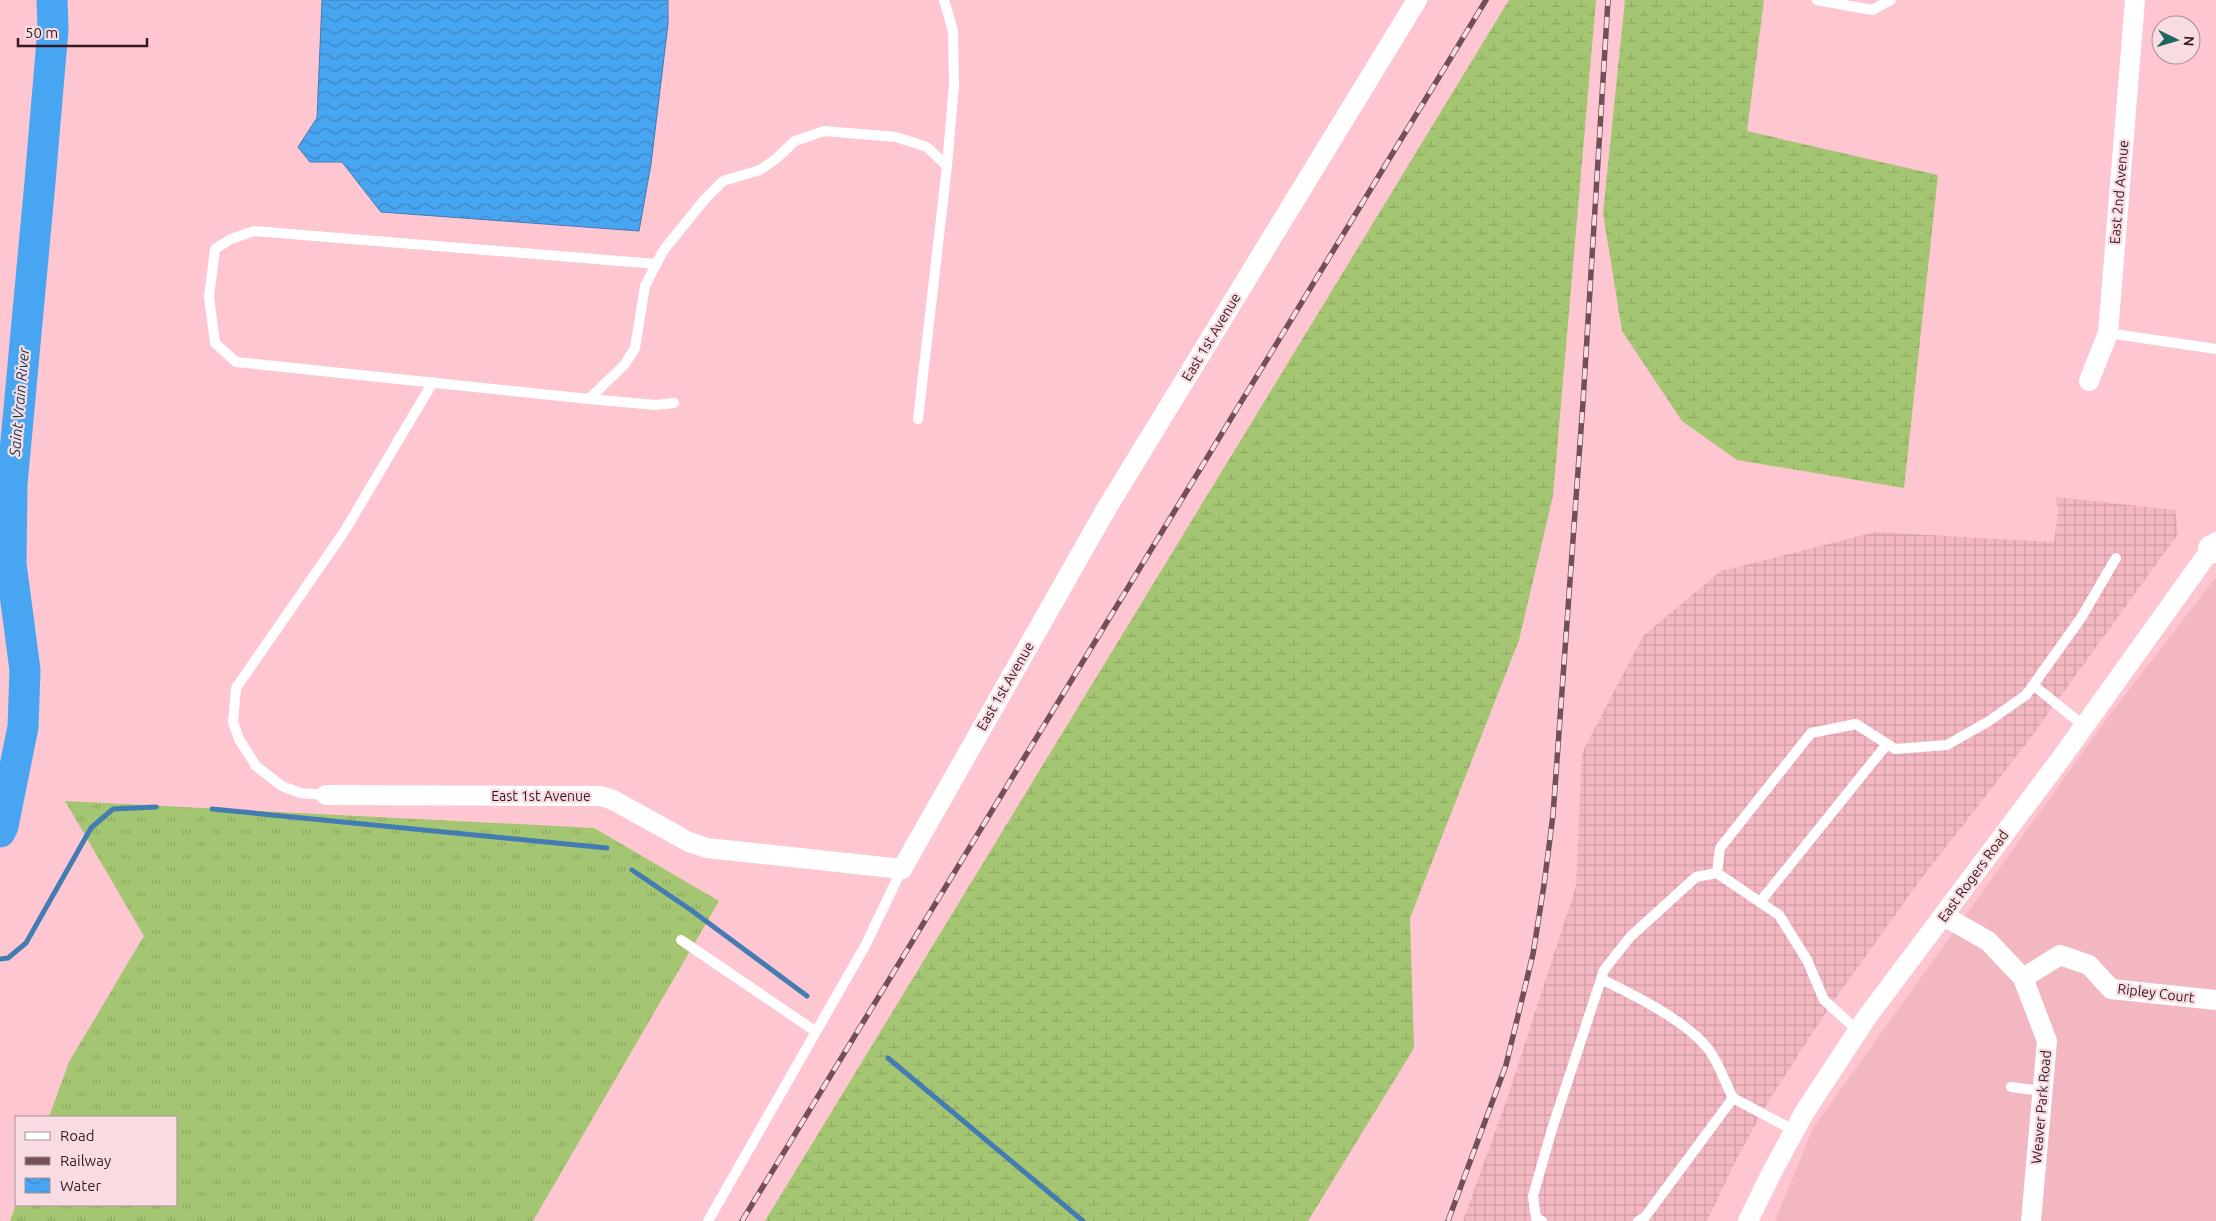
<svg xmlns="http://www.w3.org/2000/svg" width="2216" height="1221" viewBox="0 0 2216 1221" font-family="Ubuntu,sans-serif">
  <defs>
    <pattern id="industrial-grid" width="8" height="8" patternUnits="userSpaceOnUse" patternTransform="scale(1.25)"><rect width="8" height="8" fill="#f3b7c2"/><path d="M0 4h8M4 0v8" fill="none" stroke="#d19da6"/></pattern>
    <pattern id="grass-tufts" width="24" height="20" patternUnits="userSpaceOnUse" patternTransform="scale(1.25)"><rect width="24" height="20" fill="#a4c572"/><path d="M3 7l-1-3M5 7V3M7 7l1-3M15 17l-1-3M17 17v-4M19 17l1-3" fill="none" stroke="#8ea962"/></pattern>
    <pattern id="wetland-marsh" width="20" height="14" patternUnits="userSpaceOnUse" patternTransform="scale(1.25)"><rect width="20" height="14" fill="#a4c572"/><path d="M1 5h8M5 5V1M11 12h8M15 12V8" fill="none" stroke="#8ea962"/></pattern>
    <pattern id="water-waves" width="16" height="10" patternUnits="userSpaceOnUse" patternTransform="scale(1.25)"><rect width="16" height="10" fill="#48a5f1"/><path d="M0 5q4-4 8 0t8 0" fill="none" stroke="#3d86c3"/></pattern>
  </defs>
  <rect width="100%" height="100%" fill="#fdc6d0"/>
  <path fill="#f3b7c2" d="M2216 577V1221H1775L1813 1128 2108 717Z"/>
  <path fill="url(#industrial-grid)" d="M2056 497 2175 510 2178 534 2026 744 1918 883 1832 1003 1769 1100 1736 1160 1707 1221H1463L1507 1099 1576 886 1582 753 1643 636 1721 571 1876 532 2054 542 2058 512Z"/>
  <path fill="url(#grass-tufts)" d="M65 801 594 828 719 901 533 1221H10L16 1204 176 1205V1117H49L69 1062 144 936Z"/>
  <path fill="url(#wetland-marsh)" d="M1509 0H1596L1553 496 1519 640 1410 918 1414 1048 1308 1221H765Z
    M1625 0H1764L1747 131 1938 175 1904 488 1737 460 1682 421 1622 331 1603 213Z"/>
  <path fill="url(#water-waves)" stroke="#427cb2" d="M322 0H668V24L651 164 639 231 381 212 342 162H310L298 147 317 118Z"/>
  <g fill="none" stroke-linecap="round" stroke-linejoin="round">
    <path stroke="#427cb2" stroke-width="5" d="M212 809 607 848
      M632 870 691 910 807 996
      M0 959 8 958 26 943 91 828 113 809 156 807
      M888 1058 1083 1221"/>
    <path stroke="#48a5f1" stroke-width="31" d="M0 832 3 826 23 727 25 670 11 564 12 484 40 182 53 29 52 0"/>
    <path stroke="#fff" stroke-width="10" d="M944 0 953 31 954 85 947 166
      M1817 0 1872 10 1891 0
      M656 264 254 231 231 239 215 249 209 297 215 343 236 362 589 399 625 364 635 348 645 286 663 251 705 199 723 181 760 170 777 158 795 141 824 131 896 137 927 147 947 166 918 419
      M2108 333 2216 349
      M589 399 656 405 674 403
      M2033 685 2084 726
      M326 795 300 793 282 786 256 766 239 739 233 722 236 688 344 532 433 382
      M1717 873 1720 848 1811 733 1856 724 1895 749 1947 745 1989 721 2026 695 2081 618 2116 558
      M1760 902 1887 744
      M681 940 815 1031
      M1601 979C1634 995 1687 1021 1709 1050 1719 1063 1725 1083 1733 1098L1645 1217 1638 1221
      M2011 1087 2042 1091
      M1733 1098 1795 1131
      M708 1221 865 946 902 869
      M1542 1221 1536 1218 1533 1196 1552 1129 1604 970 1630 937 1696 877 1717 873 1779 915 1807 960 1824 1000 1858 1031"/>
    <path stroke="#fff" stroke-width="20" d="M2089 381 2108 333 2135 0
      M326 795 601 796 613 800 689 842 707 848 902 869 1105 511 1417 0
      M1944 916 1988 941 2023 978 2047 1041 2031 1221
      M2023 978 2060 955 2089 965 2111 989 2216 1000
      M1748 1221 1772 1172 1804 1113 1867 1017 2062 757 2216 542"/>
    <path stroke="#fff" stroke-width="28" d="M2212 549H2216"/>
    <defs>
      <path id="rail" d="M742 1221 1486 0
        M1448 1221 1506 1065 1533 954 1544 885 1553 815 1583 402 1608 0"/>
    </defs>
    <use href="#rail" stroke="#735057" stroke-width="5.5"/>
    <use href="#rail" stroke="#f8dce1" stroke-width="4" stroke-dasharray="11" stroke-linecap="butt"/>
  </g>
  <g text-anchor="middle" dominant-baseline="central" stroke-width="4.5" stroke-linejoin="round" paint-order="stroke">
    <g font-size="14" fill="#341b20" stroke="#f8dce1">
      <text transform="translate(2119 192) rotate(-85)">East 2nd Avenue</text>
      <text transform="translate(1211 337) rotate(-59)">East 1st Avenue</text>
      <text transform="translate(1005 686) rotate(-60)">East 1st Avenue</text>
      <text x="541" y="796">East 1st Avenue</text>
      <text transform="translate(1973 876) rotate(-54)">East Rogers Road</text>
      <text transform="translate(2156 993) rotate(7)">Ripley Court</text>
      <text transform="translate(2041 1107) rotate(-85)">Weaver Park Road</text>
    </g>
    <g font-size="15" font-style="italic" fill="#143a59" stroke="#f8dce1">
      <text transform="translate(19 402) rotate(-85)">Saint Vrain River</text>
    </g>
  </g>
  <rect x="15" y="1116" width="162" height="90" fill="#f8dce1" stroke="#aa8f94"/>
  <rect x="25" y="1132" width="25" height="8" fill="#ffffff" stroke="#aa8f94"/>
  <text x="60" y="1141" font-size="15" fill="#341b20">Road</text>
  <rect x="25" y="1157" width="25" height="8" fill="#735057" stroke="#aa8f94"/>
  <text x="60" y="1166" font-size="15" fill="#341b20">Railway</text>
  <rect x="25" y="1178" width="25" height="15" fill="url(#water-waves)" stroke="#aa8f94"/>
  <text x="60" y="1191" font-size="15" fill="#341b20">Water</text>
  <g transform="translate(2176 40) rotate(95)"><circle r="24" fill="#f8dce1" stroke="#aa8f94"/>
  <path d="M0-4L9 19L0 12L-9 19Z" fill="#1c6761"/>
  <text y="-8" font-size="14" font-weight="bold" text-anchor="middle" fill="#341b20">N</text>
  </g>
  <path d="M18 38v8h129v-8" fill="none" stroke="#341b20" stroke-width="2.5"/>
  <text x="25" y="38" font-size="15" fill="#341b20" stroke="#f8dce1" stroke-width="4" paint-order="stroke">50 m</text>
</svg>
